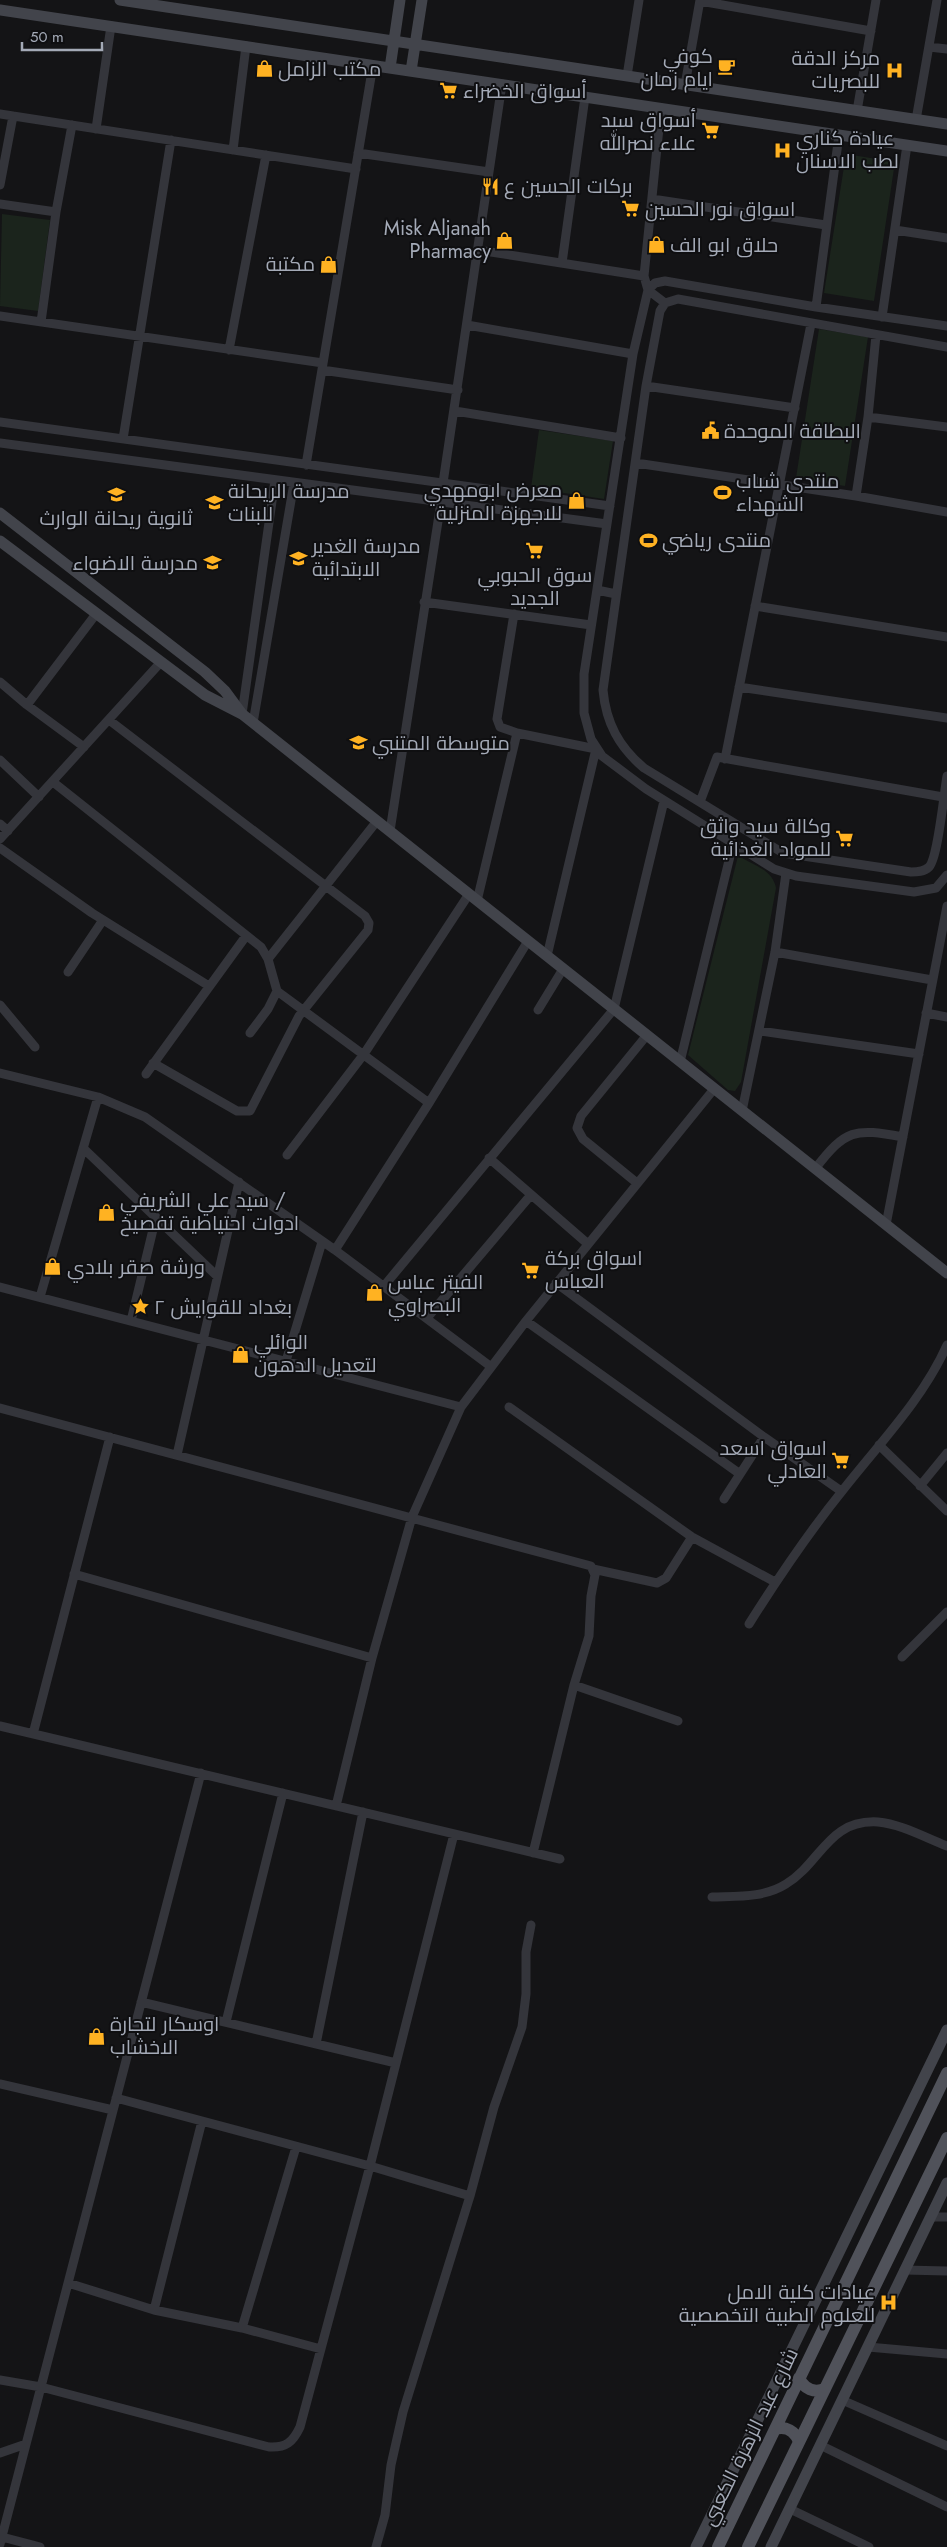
<svg xmlns="http://www.w3.org/2000/svg" width="947" height="2547" viewBox="0 0 947 2547" font-family="Jost,Cairo,sans-serif">
  <rect width="100%" height="100%" fill="#141416"/>
  <path fill="#1b241c" d="M846 154 895 162 874 301 824 293Z
    M2 214 50 220 38 311 0 306Z
    M819 329 868 337 845 486 796 478Z
    M539 430 613 441 604 499 531 488Z
    M738 856C752 864 773 870 776 888L741 1082 735 1091 728 1090 688 1055Z"/>
  <g fill="none" stroke-linecap="round" stroke-linejoin="round">
    <path stroke="#34353b" stroke-width="9" d="M700 1 871 31
      M929 47 947 49
      M627 76 639 0
      M685 85 700 0
      M661 108 644 276 648 290 633 354 584 674V713L591 739 602 756 646 789 774 869 796 876 914 892 936 888 947 875
      M857 111 876 0
      M0 114 356 169
      M916 120 937 0
      M96 129 111 26
      M233 150 246 46
      M358 153 489 172
      M0 185 13 116
      M652 199 826 225
      M0 204 56 212
      M895 230 947 238
      M478 250 644 276
      M562 263 585 97
      M648 290 655 283 665 281 816 307 947 326
      M648 290 665 303
      M816 307 839 135
      M0 316 323 363
      M882 317 907 145
      M41 322 56 212 72 125
      M467 325 633 354
      M947 347 678 299 665 303 660 311 646 386 603 690C606 723 619 747 644 768L783 853 911 872C917 872 924 872 929 867 938 858 944 792 947 776
      M229 350 266 155
      M322 370 458 390
      M646 386 795 408
      M455 411 621 438
      M868 417 947 427
      M0 422 610 506
      M123 439 171 140
      M0 443 607 524
      M636 463 856 496 947 512
      M306 465 373 65
      M443 483 502 84
      M856 496 868 417 876 335
      M597 590 616 594
      M424 602 591 625
      M755 606 947 637
      M514 614 497 719 500 727 517 733 596 749 547 956
      M0 682 27 705 84 747
      M739 687 947 718
      M27 705 96 614
      M242 714 275 480
      M109 720 365 916 369 923 368 930 299 1016 250 1111H237L153 1063
      M253 723 294 483
      M725 759 811 324
      M0 760 39 797
      M53 782 261 947 268 959 277 991 268 1009 250 1033
      M700 802 717 757 943 797
      M0 824 8 831
      M390 831 441 502
      M0 839 161 662
      M0 848 92 913 209 986
      M477 901 517 733
      M775 952 932 980
      M268 959 377 821
      M68 972 103 920
      M277 991 429 1103
      M0 1005 35 1047
      M538 1010 563 969
      M926 1013 947 1017
      M760 1031 919 1054
      M680 1062 733 844
      M0 1073 98 1097 145 1117 335 1250 490 1366
      M146 1074 246 936
      M742 1111 775 952 786 873
      M83 1148 217 1276
      M287 1155 364 1054 469 894
      M489 1158 588 1244
      M815 1169C846 1129 854 1128 903 1137
      M637 1183 583 1139 577 1128 581 1116 647 1035
      M886 1225 947 906
      M335 1250 429 1103 528 941
      M556 1283 764 1437 841 1491
      M384 1286 614 1009 664 801
      M0 1287 461 1407
      M40 1297 98 1097
      M427 1318 530 1196
      M131 1321 156 1217
      M526 1321 740 1474
      M286 1361 322 1242
      M509 1407 692 1537 775 1582
      M0 1408 591 1566 595 1575 591 1596 589 1636 574 1685 533 1853
      M879 1445 947 1511
      M177 1455 239 1182
      M920 1486 947 1453
      M724 1499 764 1437
      M593 1569 657 1583 666 1578 692 1537
      M74 1574 372 1658
      M749 1624C778 1578 809 1532 843 1490 879 1444 923 1399 947 1345
      M902 1657 947 1612
      M574 1685 678 1721
      M0 1726 560 1859
      M33 1734 110 1437
      M336 1806 372 1658 412 1517 461 1407 526 1321 714 1089
      M712 1897C737 1896 764 1898 786 1884 821 1863 828 1819 878 1822 901 1824 926 1838 947 1846
      M141 2002 396 2063
      M226 2022 283 1793
      M316 2044 363 1812
      M0 2084 113 2110
      M116 2098 370 2166 470 2196
      M931 2217H947
      M904 2270 947 2271
      M68 2283 154 2310 242 2328 321 2349
      M154 2310 202 2121
      M242 2328 296 2147
      M868 2347 947 2354
      M0 2380 41 2387 269 2447C286 2448 293 2442 300 2427L370 2166 454 1834
      M842 2400 947 2446
      M820 2445 947 2507
      M0 2453 26 2444
      M790 2509 869 2547
      M2 2537 40 2547
      M0 2544 201 1773
      M376 2547 385 2515 391 2465 403 2412 470 2196 494 2107 522 2027 526 1994V1952L531 1925"/>
    <path stroke="#42444b" stroke-width="11" d="M120 0 947 124
      M0 10 947 151
      M390 68 400 0
      M411 71 422 0
      M0 513 205 672 225 691 242 714
      M0 541 205 695 242 714 947 1273
      M696 2547 947 2030
      M771 2547 947 2183"/>
    <path stroke="#50525a" stroke-width="12" d="M799 2378C804 2389 814 2393 825 2389
      M775 2429C786 2426 795 2431 799 2442
      M718 2547 947 2073
      M748 2547 947 2138"/>
  </g>
  <defs>
    <symbol id="cafe-bare" viewBox="-9 -9 18 18"><path d="M-5.5-4.5H6V0H3Q3 3.5 0 3.5H-2.5Q-5.5 3.5-5.5 0ZM3-3.2v2h1.7v-2ZM-6 4.5H4V6H-6Z" fill="#ffb222" stroke="#0f0f11" stroke-width="2.5" paint-order="stroke"/></symbol>
    <symbol id="shop-bare" viewBox="-9 -9 18 18"><path d="M-5-2.5h2.3a2.7 3.5 0 0 1 5.4 0H5L5.5 6h-11ZM-1.5-2.5h3a1.5 2.3 0 0 0-3 0Z" fill="#ffb222" stroke="#0f0f11" stroke-width="2.5" paint-order="stroke"/></symbol>
    <symbol id="hospital-bare" viewBox="-9 -9 18 18"><path d="M-5-5h3v3.5h4V-5h3V5h-3V1.5h-4V5h-3Z" fill="#ffb222" stroke="#0f0f11" stroke-width="2.5" paint-order="stroke"/></symbol>
    <symbol id="supermarket-bare" viewBox="-9 -9 18 18"><path d="M-6-5.5h2.5l.6 2H6L4.5 2H-2.5L-4.4-4H-6ZM-1.5 3.2a1.3 1.3 0 1 0 .1 0ZM3 3.2a1.3 1.3 0 1 0 .1 0Z" fill="#ffb222" stroke="#0f0f11" stroke-width="2.5" paint-order="stroke"/></symbol>
    <symbol id="restaurant-bare" viewBox="-9 -9 18 18"><path d="M-5-6h1v4h1v-4h1v4h1v-4h1v5L-1.5 .5V6h-2V.5L-5-1ZM5-6V6H3V1.5H1.5Q1.5-4 5-6Z" fill="#ffb222" stroke="#0f0f11" stroke-width="2.5" paint-order="stroke"/></symbol>
    <symbol id="civic-bare" viewBox="-9 -9 18 18"><path d="M-.6-6.5H3V-4.5H.6V-3L4-1V1h2V6H-6V1h2V-1L-.6-3ZM-1.2 2.5V6h2.4V2.5Z" fill="#ffb222" stroke="#0f0f11" stroke-width="2.5" paint-order="stroke"/></symbol>
    <symbol id="stadium-bare" viewBox="-9 -9 18 18"><path d="M0-5a6.5 5 0 1 0 0 10a6.5 5 0 1 0 0-10ZM-3.5-1.8h7v3.6h-7Z" fill="#ffb222" stroke="#0f0f11" stroke-width="2.5" paint-order="stroke"/></symbol>
    <symbol id="school-bare" viewBox="-9 -9 18 18"><path d="M0-5L7-2L0 1L-7-2ZM-4 1L0 2.5L4 1V4Q0 6-4 4Z" fill="#ffb222" stroke="#0f0f11" stroke-width="2.5" paint-order="stroke"/></symbol>
    <symbol id="sight-bare" viewBox="-9 -9 18 18"><path d="M0-6L1.8-2.2L6-1.7L2.9 1.2L3.7 5.4L0 3.3L-3.7 5.4L-2.9 1.2L-6-1.7L-1.8-2.2Z" fill="#ffb222" stroke="#0f0f11" stroke-width="2.5" paint-order="stroke"/></symbol>
  </defs>
  <g fill-rule="evenodd">
    <use href="#cafe-bare" x="714" y="54" width="25" height="25"/>
    <use href="#shop-bare" x="252" y="56" width="25" height="25"/>
    <use href="#hospital-bare" x="882" y="58" width="25" height="25"/>
    <use href="#supermarket-bare" x="436" y="78" width="25" height="25"/>
    <use href="#supermarket-bare" x="698" y="118" width="25" height="25"/>
    <use href="#hospital-bare" x="770" y="138" width="25" height="25"/>
    <use href="#restaurant-bare" x="478" y="174" width="25" height="25"/>
    <use href="#supermarket-bare" x="618" y="196" width="25" height="25"/>
    <use href="#shop-bare" x="492" y="228" width="25" height="25"/>
    <use href="#shop-bare" x="644" y="232" width="25" height="25"/>
    <use href="#shop-bare" x="316" y="252" width="25" height="25"/>
    <use href="#civic-bare" x="698" y="418" width="25" height="25"/>
    <use href="#stadium-bare" x="710" y="480" width="25" height="25"/>
    <use href="#school-bare" x="104" y="482" width="25" height="25"/>
    <use href="#shop-bare" x="564" y="488" width="25" height="25"/>
    <use href="#school-bare" x="202" y="490" width="25" height="25"/>
    <use href="#stadium-bare" x="636" y="528" width="25" height="25"/>
    <use href="#supermarket-bare" x="522" y="538" width="25" height="25"/>
    <use href="#school-bare" x="286" y="546" width="25" height="25"/>
    <use href="#school-bare" x="200" y="550" width="25" height="25"/>
    <use href="#school-bare" x="346" y="730" width="25" height="25"/>
    <use href="#supermarket-bare" x="832" y="826" width="25" height="25"/>
    <use href="#shop-bare" x="94" y="1200" width="25" height="25"/>
    <use href="#shop-bare" x="40" y="1254" width="25" height="25"/>
    <use href="#supermarket-bare" x="518" y="1258" width="25" height="25"/>
    <use href="#shop-bare" x="362" y="1280" width="25" height="25"/>
    <use href="#sight-bare" x="128" y="1294" width="25" height="25"/>
    <use href="#shop-bare" x="228" y="1342" width="25" height="25"/>
    <use href="#supermarket-bare" x="828" y="1448" width="25" height="25"/>
    <use href="#shop-bare" x="84" y="2024" width="25" height="25"/>
    <use href="#hospital-bare" x="876" y="2290" width="25" height="25"/>
  </g>
  <g text-anchor="middle" dominant-baseline="central" stroke-width="4" stroke-linejoin="round" paint-order="stroke">
    <g font-size="20" fill="#a4aab7" stroke="#0f0f11" text-anchor="start">
      <text x="713" y="56" text-anchor="end">كوفي<tspan x="713" dy="23">ايام زمان</tspan></text>
      <text x="880" y="58" text-anchor="end">مركز الدقة<tspan x="880" dy="23">للبصريات</tspan></text>
      <text x="278" y="69">مكتب الزامل</text>
      <text x="463" y="91">أسواق الخضراء</text>
      <text x="696" y="120" text-anchor="end">أسواق سيد<tspan x="696" dy="23">علاء نصرالله</tspan></text>
      <text x="796" y="138">عيادة كناري<tspan x="796" dy="23">لطب الاسنان</tspan></text>
      <text x="504" y="186">بركات الحسين ع</text>
      <text x="645" y="209">اسواق نور الحسين</text>
      <text x="491" y="228" text-anchor="end">Misk Aljanah<tspan x="491" dy="23">Pharmacy</tspan></text>
      <text x="670" y="245">حلاق ابو الف</text>
      <text x="315" y="264" text-anchor="end">مكتبة</text>
      <text x="724" y="431">البطاقة الموحدة</text>
      <text x="736" y="481">منتدى شباب<tspan x="736" dy="23">الشهداء</tspan></text>
      <text x="562" y="490" text-anchor="end">معرض ابومهدي<tspan x="562" dy="23">للاجهزة المنزلية</tspan></text>
      <text x="228" y="491">مدرسة الريحانة<tspan x="228" dy="23">للبنات</tspan></text>
      <text x="116" y="518" text-anchor="middle">ثانوية ريحانة الوارث</text>
      <text x="662" y="540">منتدى رياضي</text>
      <text x="312" y="546">مدرسة الغدير<tspan x="312" dy="23">الابتدائية</tspan></text>
      <text x="198" y="563" text-anchor="end">مدرسة الاضواء</text>
      <text x="535" y="575" text-anchor="middle">سوق الحبوبي<tspan x="535" dy="23">الجديد</tspan></text>
      <text x="372" y="743">متوسطة المتنبي</text>
      <text x="831" y="826" text-anchor="end">وكالة سيد واثق<tspan x="831" dy="23">للمواد الغذائية</tspan></text>
      <text x="120" y="1200">سيد علي الشريفي /<tspan x="120" dy="23">ادوات احتياطية تفصيخ</tspan></text>
      <text x="545" y="1258">اسواق بركة<tspan x="545" dy="23">العباس</tspan></text>
      <text x="67" y="1267">ورشة صقر بلادي</text>
      <text x="388" y="1282">الفيتر عباس<tspan x="388" dy="23">البصراوي</tspan></text>
      <text x="154" y="1307">بغداد للقوايش ٢</text>
      <text x="254" y="1342">الوائلي<tspan x="254" dy="23">لتعديل الدهون</tspan></text>
      <text x="827" y="1448" text-anchor="end">اسواق اسعد<tspan x="827" dy="23">العادلي</tspan></text>
      <text x="110" y="2024">اوسكار لتجارة<tspan x="110" dy="23">الاخشاب</tspan></text>
      <text x="875" y="2292" text-anchor="end">عيادات كلية الامل<tspan x="875" dy="23">للعلوم الطبية التخصصية</tspan></text>
    </g>
    <g font-size="20" fill="#a4aab7" stroke="#0f0f11">
      <text transform="translate(750 2437) rotate(-64)">شارع عبد الزهرة الكعبي</text>
    </g>
  </g>
  <path d="M22 42v8h80v-8" fill="none" stroke="#a4aab7" stroke-width="2.5"/>
  <text x="30" y="42" font-size="15" fill="#a4aab7" stroke="#0f0f11" stroke-width="4" paint-order="stroke">50 m</text>
</svg>
